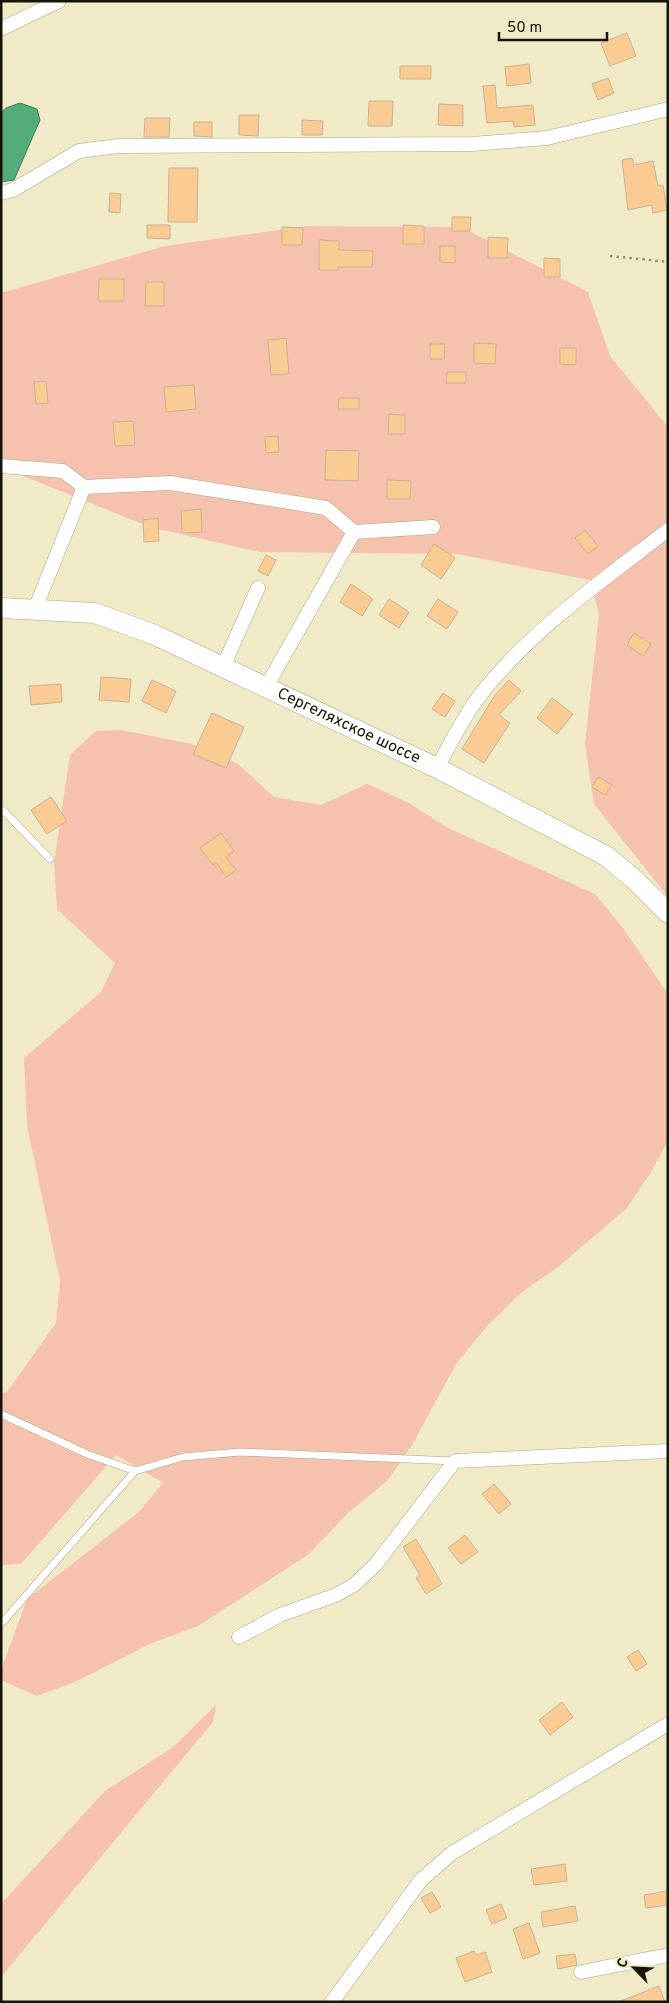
<svg xmlns="http://www.w3.org/2000/svg" width="669" height="2003" viewBox="0 0 669 2003" font-family="Overpass,sans-serif">
  <rect width="100%" height="100%" fill="#f0eac7"/>
  <path fill="#f6c2ad" d="M307 226 461 227 588 292 610 356 668 427V897L594 804 585 744 599 614 590 580 457 554 259 552 150 527 1 467V293L165 246Z
    M121 730 192 744 238 764 274 797 321 805 367 784 409 803 448 828 595 894 622 927 668 994V1141L650 1174 626 1209 558 1267 522 1292 486 1327 456 1364 412 1445 388 1480 348 1513 309 1554 198 1626 152 1643 77 1681 37 1696 1 1680V1670L27 1599 139 1512 163 1483 116 1455 21 1564 1 1565V1393L7 1392 56 1323 60 1281 27 1126 24 1058 101 992 115 963 57 909 54 863 70 755 96 731Z
    M216 1705 213 1722 1 1977V1904L105 1791 172 1748Z"/>
  <path fill="#55ac7b" stroke="#427e58" d="M20 103 37 109 40 120 14 180 1 182V113L6 108Z"/>
  <path fill="#facb93" stroke="#cab297" d="M627 33 636 56 610 66 601 43Z
    M529 64 531 83 507 86 505 67Z
    M400 66H431V79H400Z
    M608 78 614 93 598 100 592 84Z
    M495 85 497 108 533 105 535 125 514 127 513 121 487 123 483 86Z
    M369 101H393L392 126H368Z
    M439 104 463 105V126L438 125Z
    M239 115H259L258 136 239 135Z
    M145 118H170L169 137H144Z
    M302 120 323 121 322 135H302Z
    M194 122H212V137L194 136Z
    M632 158 634 165 653 161 658 186 663 185 667 210 653 213 652 205 628 210 622 160Z
    M169 168H198L197 222H168Z
    M110 193 121 194 120 213 109 212Z
    M452 217H471L470 231H452Z
    M147 225H170V239L147 238Z
    M403 225 424 226V244H403Z
    M282 227 303 228 302 245H282Z
    M488 237 508 238 507 258H488Z
    M319 240 339 241V250L373 251 372 267H338V270H319Z
    M440 246H455V263L440 262Z
    M544 258 560 259V277H544Z
    M99 279H124V301H98Z
    M146 282H164V306H145Z
    M286 338 289 374 271 375 268 340Z
    M474 343 496 344 495 364 474 363Z
    M430 344H445L444 359H430Z
    M560 348H576V365L560 364Z
    M447 372H466V383H446Z
    M46 381 48 403 36 404 34 382Z
    M194 385 196 409 166 412 164 387Z
    M339 398H359V409H338Z
    M389 414 405 415V434H388Z
    M133 421 135 445 115 446 113 422Z
    M278 436 279 452 266 453 265 437Z
    M326 450 359 451 358 481 325 480Z
    M387 480 411 481 410 499H387Z
    M201 509 202 532 182 533 181 511Z
    M158 518 159 541 144 542 143 520Z
    M585 530 598 546 588 554 575 538Z
    M434 544 455 558 441 579 421 565Z
    M266 555 276 560 268 576 258 571Z
    M351 584 373 599 362 616 340 602Z
    M389 599 409 612 399 628 379 615Z
    M438 599 458 612 447 629 427 616Z
    M634 633 651 644 643 656 627 645Z
    M101 677 131 679 129 702 99 700Z
    M152 680 176 691 166 713 142 701Z
    M509 680 521 691 499 715 510 723 484 763 462 749 495 695Z
    M61 684 62 702 31 705 29 686Z
    M443 693 455 701 445 717 432 709Z
    M552 698 573 714 557 734 537 718Z
    M212 713 244 727 226 768 193 754Z
    M598 777 612 785 605 795 592 787Z
    M51 797 67 821 47 834 31 810Z
    M221 833 234 851 226 857 236 870 226 877 216 862 213 865 200 848Z
    M494 1484 511 1504 499 1514 482 1494Z
    M465 1535 478 1552 461 1564 448 1548Z
    M416 1539 442 1584 426 1594 416 1578 420 1575 403 1547Z
    M638 1650 647 1664 636 1671 627 1657Z
    M562 1702 573 1717 550 1735 539 1720Z
    M565 1864 567 1881 534 1885 531 1869Z
    M667 1891 668 1905 646 1908 644 1895Z
    M432 1892 441 1907 430 1913 421 1898Z
    M501 1904 507 1918 492 1924 486 1910Z
    M575 1906 578 1921 543 1927 541 1912Z
    M529 1923 540 1953 523 1959 513 1929Z
    M474 1951 476 1955 485 1952 492 1972 465 1982 456 1958Z
    M575 1954 577 1965 558 1969 556 1956Z
    M659 1986 665 2002H621V2001Z"/>
  <g fill="none" stroke-linecap="round" stroke-linejoin="round">
    <defs>
      <path id="service" d="M1 808 50 859
        M1 1414 87 1454 135 1471 183 1457 240 1452 455 1461
        M1 1624 135 1471"/>
      <path id="minor" d="M1 29 59 1
        M1 193 13 190 79 151 118 146 472 144 547 138 668 109
        M1 466 63 471 84 487 170 483 326 508 354 532 433 527
        M35 609 84 487
        M223 667 258 588
        M266 687 354 532
        M437 768C449 746 461 722 475 702 525 634 602 581 668 530
        M239 1637 280 1615 336 1595 354 1585 376 1564 455 1461 668 1451
        M581 1972 668 1955
        M332 2002 421 1880 452 1853 668 1724"/>
      <g id="secondary">
        <path id="s1" d="M1 608 95 613 155 635 437 768 606 856 634 879 668 913"/>
      </g>
    </defs>
    <use href="#service" stroke="#aca785" stroke-width="8"/>
    <use href="#minor" stroke="#aca785" stroke-width="15"/>
    <use href="#secondary" stroke="#aca785" stroke-width="21"/>
    <path stroke="#969178" stroke-width="2.5" stroke-dasharray="2.5 4" stroke-linecap="butt" d="M610 256 668 262"/>
    <use href="#service" stroke="#fff" stroke-width="7"/>
    <use href="#minor" stroke="#fff" stroke-width="14"/>
    <use href="#secondary" stroke="#fff" stroke-width="20"/>
  </g>
  <g text-anchor="middle" dominant-baseline="central" stroke-width="4" stroke-linejoin="round" paint-order="stroke">
    <g font-size="16" fill="#161407" stroke="#f0eac7">
      <text stroke="none"><textPath href="#s1" startOffset="372">Сергеляхское шоссе</textPath></text>
    </g>
  </g>
  <rect width="669" height="2003" fill="none" stroke="#161407" stroke-width="5"/>
  <g transform="translate(634 1968) rotate(294)" stroke="#f0eac7" stroke-width="4" paint-order="stroke">
  <path d="M0-4L9 19L0 12L-9 19Z" fill="#161407"/>
  <text y="-8" font-size="14" font-weight="bold" text-anchor="middle" fill="#161407">С</text>
  </g>
  <path d="M499 32v8h108v-8" fill="none" stroke="#161407" stroke-width="2.5"/>
  <text x="507" y="32" font-size="15" fill="#161407" stroke="#f0eac7" stroke-width="4" paint-order="stroke">50 m</text>
</svg>
